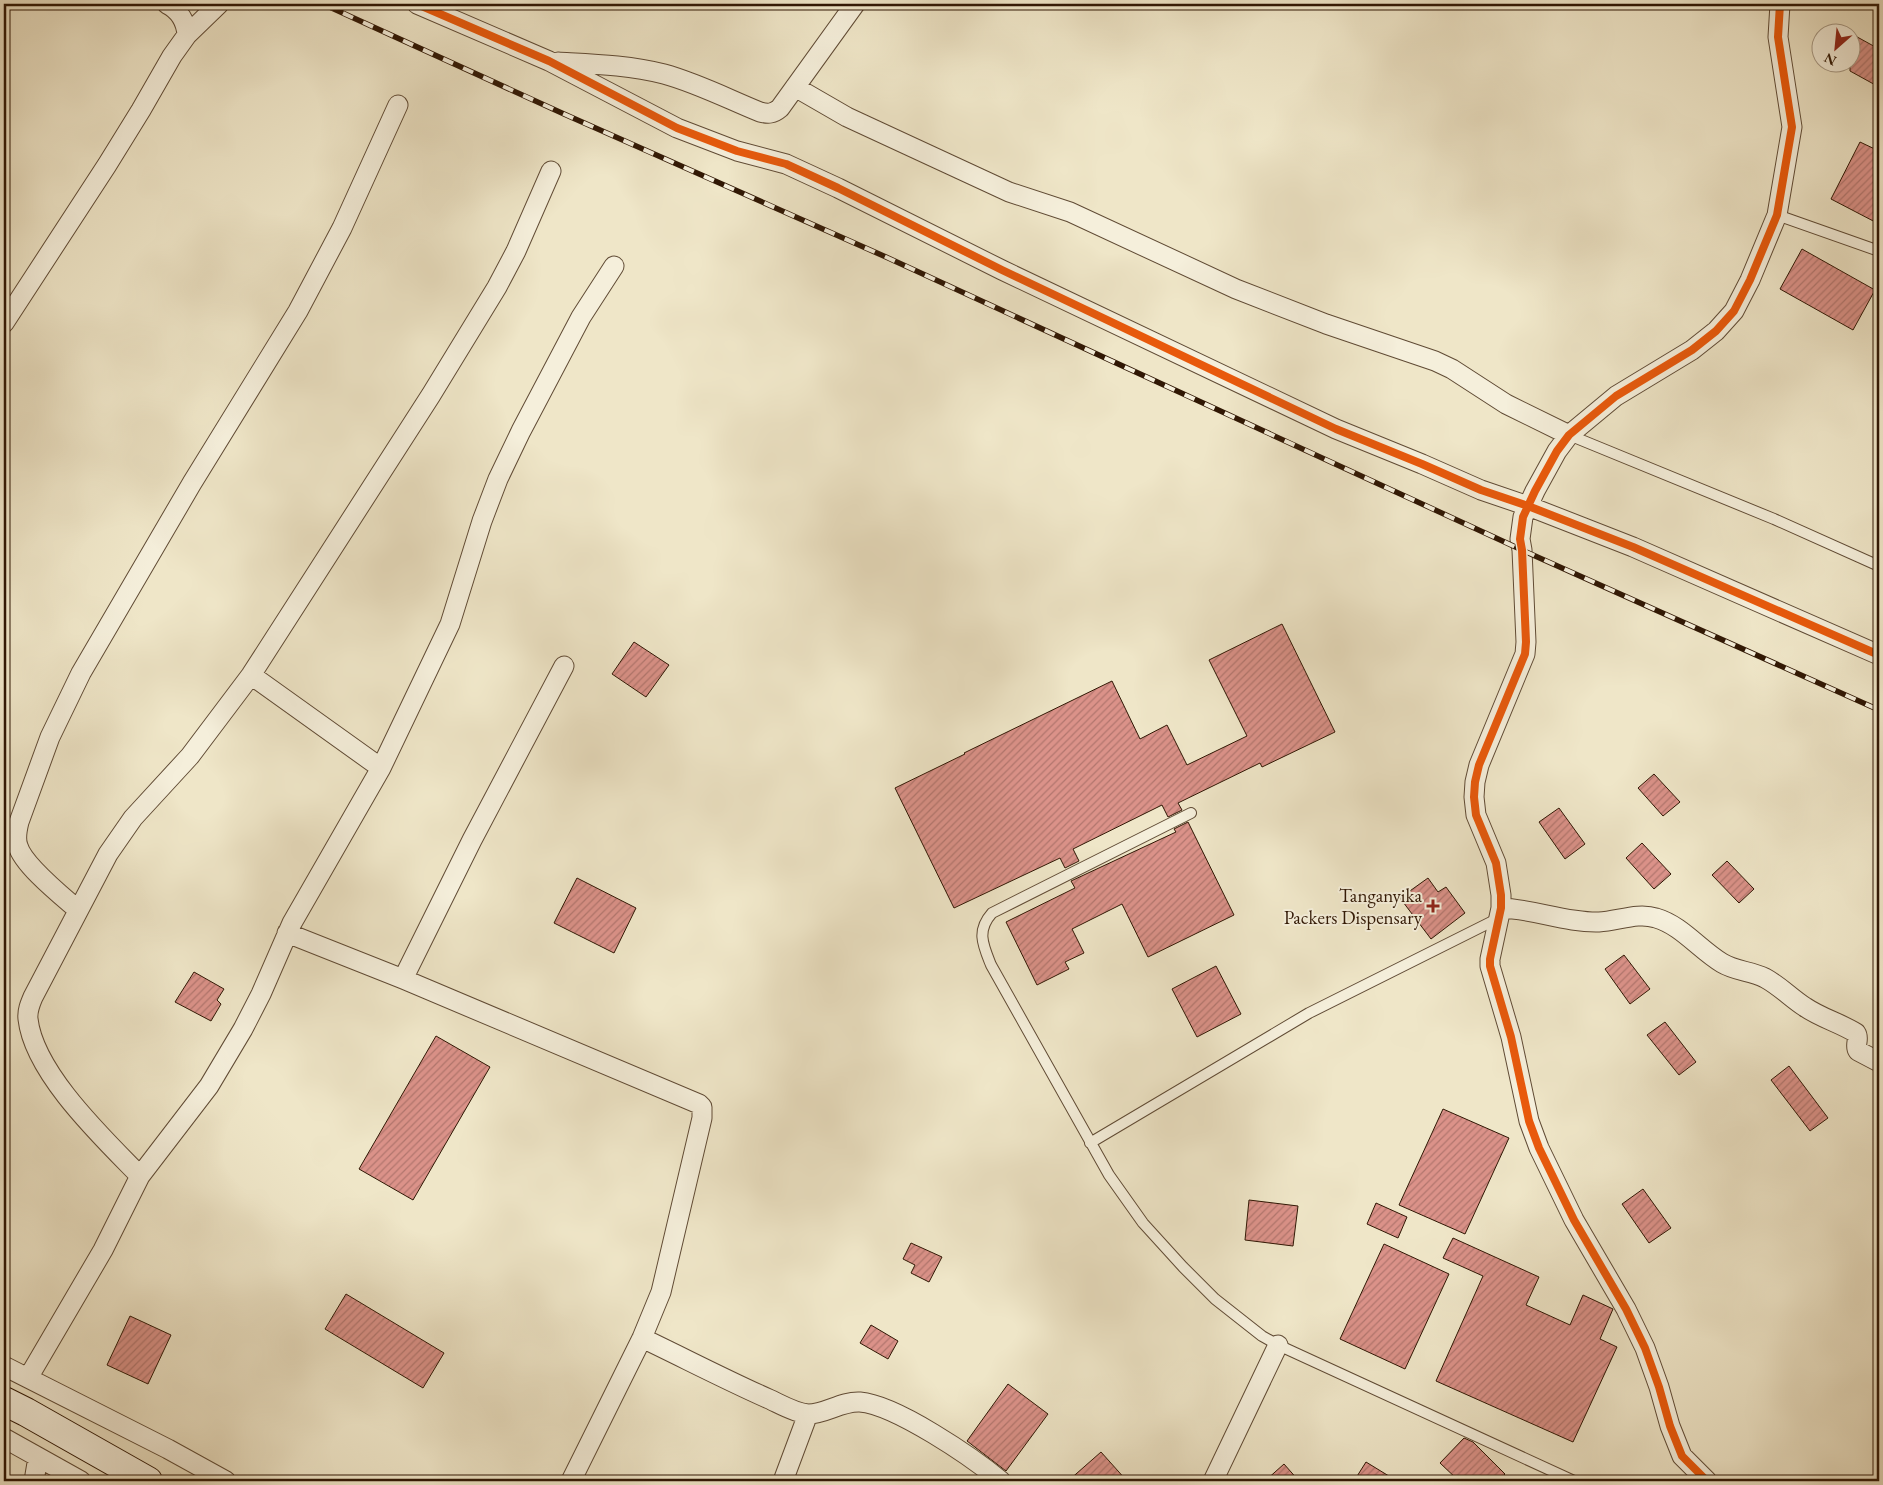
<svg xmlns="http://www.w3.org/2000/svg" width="1883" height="1485" viewBox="0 0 1883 1485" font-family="'EB Garamond',serif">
  <defs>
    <pattern id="building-hatch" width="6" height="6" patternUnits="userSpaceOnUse" patternTransform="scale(1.25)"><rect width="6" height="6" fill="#db9289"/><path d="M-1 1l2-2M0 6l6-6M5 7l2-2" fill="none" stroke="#b2766e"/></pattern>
  </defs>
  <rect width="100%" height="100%" fill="#efe6c8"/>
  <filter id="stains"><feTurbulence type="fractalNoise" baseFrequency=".004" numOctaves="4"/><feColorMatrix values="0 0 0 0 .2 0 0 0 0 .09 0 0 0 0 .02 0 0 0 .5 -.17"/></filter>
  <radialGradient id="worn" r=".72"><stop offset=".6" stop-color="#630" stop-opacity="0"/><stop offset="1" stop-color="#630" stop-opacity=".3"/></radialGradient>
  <path fill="url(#building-hatch)" stroke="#301704" d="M1850 33 1879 49V87L1850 71Z
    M1860 142 1879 151V224L1831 199Z
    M1802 249 1875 290 1853 330 1780 289Z
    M1282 624 1335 732 1262 767 1260 763 1178 803 1182 810 1168 817 1162 805 1073 849 1079 861 1065 868 1060 858 954 908 895 788 965 754 964 753 1112 681 1140 739 1167 725 1187 765 1247 736 1209 660Z
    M634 642 669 665 646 697 612 674Z
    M1654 774 1680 802 1663 816 1638 788Z
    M1559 808 1585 844 1565 859 1539 822Z
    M1188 822 1234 915 1148 957 1122 904 1072 929 1084 953 1065 962 1069 969 1037 985 1006 922 1075 888 1071 881 1176 832 1174 829Z
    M1642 843 1671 874 1654 889 1626 858Z
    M1727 861 1754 889 1739 903 1712 875Z
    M577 878 636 908 614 953 554 923Z
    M1428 878 1438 892 1446 887 1465 913 1431 939 1400 898Z
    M1624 955 1650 989 1630 1004 1605 969Z
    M1216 966 1241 1014 1197 1037 1172 989Z
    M194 972 224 989 217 1000 221 1004 211 1021 175 1002Z
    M1665 1022 1696 1062 1679 1075 1647 1035Z
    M436 1036 490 1067 413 1200 359 1169Z
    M1789 1066 1828 1118 1810 1131 1771 1080Z
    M1443 1109 1509 1138 1465 1234 1399 1205Z
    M1643 1189 1671 1228 1649 1243 1622 1204Z
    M1249 1200 1298 1206 1293 1246 1245 1240Z
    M1376 1203 1407 1217 1398 1238 1367 1224Z
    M1453 1238 1539 1277 1526 1305 1570 1325 1583 1295 1613 1309 1600 1339 1617 1347 1573 1442 1436 1381 1483 1276 1443 1258Z
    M911 1243 942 1257 929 1282 911 1273 915 1265 903 1259Z
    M1384 1244 1449 1274 1405 1369 1340 1339Z
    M346 1294 444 1353 423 1388 325 1329Z
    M130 1316 171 1335 148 1384 107 1365Z
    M871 1325 898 1341 888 1359 860 1343Z
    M1008 1384 1048 1414 1006 1471 967 1441Z
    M1464 1438 1473 1442 1505 1474 1498 1481H1459L1440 1463Z
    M1101 1452 1127 1481H1068Z
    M1366 1462 1397 1481H1354Z
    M1284 1464 1299 1481H1265Z"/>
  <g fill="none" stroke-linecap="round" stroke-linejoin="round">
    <defs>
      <path id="service" d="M1777 215 1879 251
        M1569 435 1774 519 1879 566
        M1191 813 992 913C976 931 983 945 991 965L1109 1175 1143 1223 1183 1267 1215 1299 1262 1336 1278 1345 1574 1481
        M1090 1143 1309 1013 1499 918"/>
      <path id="minor" d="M167 4C179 10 186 22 187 35
        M417 4 549 61 677 128 737 151 786 164 838 188 1002 270 1336 429 1422 464 1481 490 1528 506 1633 547 1879 655
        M558 62C593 64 629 65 664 74 697 83 728 99 760 112 768 114 773 114 780 108L855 4
        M795 87 847 117 1009 192 1070 212 1236 289 1326 324 1435 361 1452 369 1506 404 1569 435
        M4 323 107 165 141 110 172 56 187 35 219 4
        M251 675 381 768
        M1501 908C1534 909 1566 923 1599 922 1618 921 1638 912 1656 918 1681 925 1700 950 1722 963 1735 971 1751 971 1765 978 1780 986 1791 998 1805 1007 1821 1018 1840 1023 1856 1033 1860 1039 1854 1045 1858 1051L1879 1062
        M78 910C62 896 23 865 18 846 15 838 17 830 19 822L50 737 81 673 192 483 298 311 342 228 398 105
        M287 933 403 979 699 1104 702 1107V1118L661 1292 642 1338 571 1481
        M403 979 472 840 564 666
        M140 1176C103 1138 34 1073 28 1019 27 1011 30 1004 33 997L108 854 133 818 190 756 251 675 431 395 497 287 516 251 551 171
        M642 1338C684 1358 726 1380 769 1399 780 1404 795 1413 808 1414 826 1414 841 1401 860 1402 896 1405 972 1457 1001 1481
        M4 1366 168 1449 226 1481
        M28 1378 103 1250 140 1176 209 1086 243 1029 261 994 292 923 381 768 450 624 482 521 498 479 521 431 581 317 614 266
        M4 1438 81 1481
        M34 1481 38 1457
        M783 1481 808 1414
        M1213 1481 1278 1345
        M1707 1481 1682 1456 1670 1426 1659 1387 1645 1348 1626 1309 1574 1220 1539 1148 1529 1121 1511 1037 1490 966V959L1501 908V895L1496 863 1476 815 1474 797 1475 782 1479 765 1525 654 1526 642 1522 550 1520 539 1523 517 1535 491 1557 451 1569 435 1616 396 1692 350 1716 331 1734 311 1750 280 1777 215 1792 127 1778 37 1780 4"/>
      <path id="secondary" d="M4 1401 26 1412 148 1481"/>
    </defs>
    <use href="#service" stroke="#604b35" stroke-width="12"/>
    <use href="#minor" stroke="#604b35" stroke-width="21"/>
    <use href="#secondary" stroke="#301704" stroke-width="30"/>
    <use href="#service" stroke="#f5efdb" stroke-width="10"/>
    <use href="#minor" stroke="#f5efdb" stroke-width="19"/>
    <use href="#secondary" stroke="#f5efdb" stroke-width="28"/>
    <defs>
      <path id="rail" d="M323 4 564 114 886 257 1522 550 1879 710"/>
    </defs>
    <use href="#rail" stroke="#301704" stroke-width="5.5"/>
    <use href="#rail" stroke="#f5efdb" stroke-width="4" stroke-dasharray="11" stroke-linecap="butt"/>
    <defs>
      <path id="cycleway" d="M417 4 549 61 677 128 737 151 786 164 838 188 1002 270 1336 429 1422 464 1481 490 1528 506 1633 547 1879 655
        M1707 1481 1682 1456 1670 1426 1659 1387 1645 1348 1626 1309 1574 1220 1539 1148 1529 1121 1511 1037 1490 966V959L1501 908V895L1496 863 1476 815 1474 797 1475 782 1479 765 1525 654 1526 642 1522 550 1520 539 1523 517 1535 491 1557 451 1569 435 1616 396 1692 350 1716 331 1734 311 1750 280 1777 215 1792 127 1778 37 1780 4"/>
    </defs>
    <use href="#cycleway" stroke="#f5efdb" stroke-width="11"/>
    <use href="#cycleway" stroke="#e8590c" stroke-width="8"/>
  </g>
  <path fill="#8f2418" stroke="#f5efdb" stroke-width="2" d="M1430.5 898.5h5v5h5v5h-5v5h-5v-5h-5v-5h5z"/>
  <g text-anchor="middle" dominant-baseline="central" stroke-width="4" stroke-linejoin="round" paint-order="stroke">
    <g font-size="19" fill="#301704" stroke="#f5efdb" text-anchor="end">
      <text x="1422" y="895">Tanganyika<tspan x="1422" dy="22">Packers Dispensary</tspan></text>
    </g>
  </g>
  <rect width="1883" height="1485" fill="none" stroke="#efe6c8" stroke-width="20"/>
  <rect x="5" y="5" width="1873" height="1475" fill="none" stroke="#301704" stroke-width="2.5"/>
  <rect x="10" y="10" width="1863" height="1465" fill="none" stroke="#301704"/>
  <g transform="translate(1836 48) rotate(207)"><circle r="24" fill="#f5efdb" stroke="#a69985"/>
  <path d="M0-4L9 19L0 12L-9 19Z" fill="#8f2418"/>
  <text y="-8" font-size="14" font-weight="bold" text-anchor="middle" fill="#301704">N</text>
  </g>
  <rect width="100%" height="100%" filter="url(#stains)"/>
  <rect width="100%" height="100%" fill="url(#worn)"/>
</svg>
